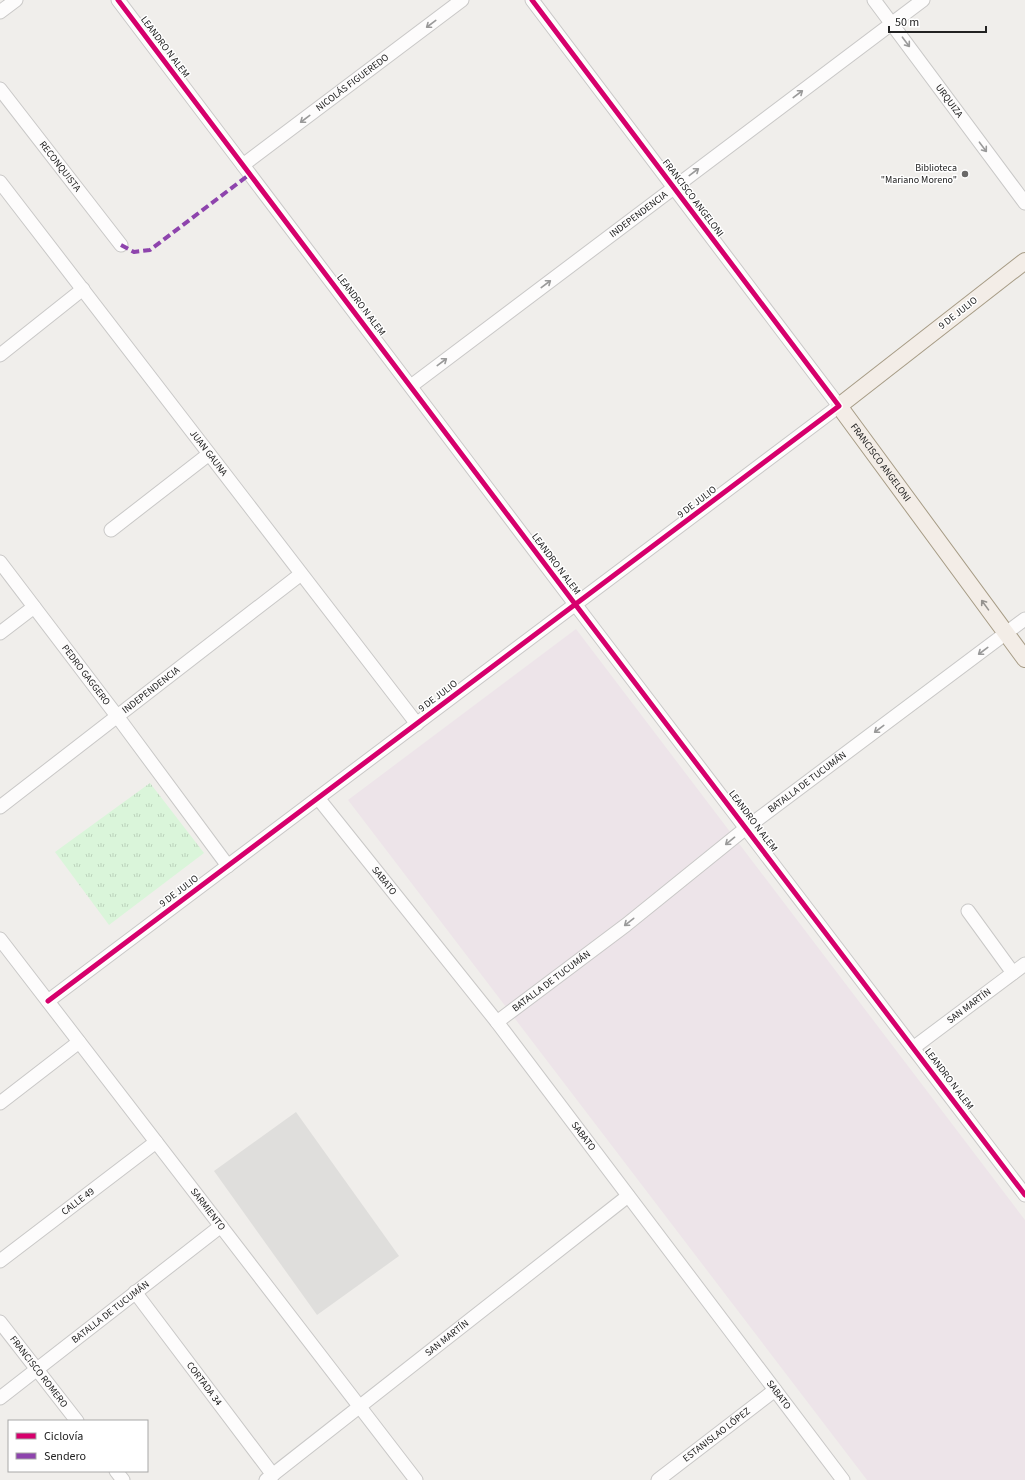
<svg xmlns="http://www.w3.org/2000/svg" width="1025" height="1480" viewBox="0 0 1025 1480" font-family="'Source Sans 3',sans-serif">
  <defs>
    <pattern id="park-tufts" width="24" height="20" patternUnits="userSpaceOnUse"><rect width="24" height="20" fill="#daf5da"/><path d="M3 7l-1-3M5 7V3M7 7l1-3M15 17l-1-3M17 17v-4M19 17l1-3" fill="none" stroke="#bbd2bb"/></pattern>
  </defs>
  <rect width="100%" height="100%" fill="#f0eeeb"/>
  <path fill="#dfdedc" d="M296 1112 399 1256 317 1315 214 1171Z"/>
  <path fill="#ede4e9" d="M576 629 1025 1220V1480H867L348 800Z"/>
  <path fill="url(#park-tufts)" d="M150 783 204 853 109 925 55 852Z"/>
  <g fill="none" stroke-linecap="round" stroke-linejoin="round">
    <defs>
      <g id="minor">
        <path d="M118 0 575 604 1025 1195"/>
        <path id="s1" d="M874 0 1025 203"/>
        <path d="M0 12 16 0"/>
        <path id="s2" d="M0 89 121 245"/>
        <path id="s3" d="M243 165 462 0"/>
        <path id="s4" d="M0 182 417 724"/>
        <path d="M0 355 83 289"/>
        <path id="s5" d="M411 386 923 0"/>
        <path d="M111 530 209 454"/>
        <path id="s6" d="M0 562 117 716 228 866"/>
        <path d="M0 633 34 607"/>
        <path id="s7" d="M318 798 497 1022 843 1480"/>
        <path id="s8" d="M0 807 301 574"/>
        <path d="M968 911 1013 973"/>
        <path id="s9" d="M0 939 416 1480"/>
        <path d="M48 1001 839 406 532 0"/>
        <path id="s10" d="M497 1022 626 925 746 828 1025 619"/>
        <path id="s11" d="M913 1048 1025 964"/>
        <path d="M0 1103 79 1042"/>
        <path id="s12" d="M0 1261 156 1142"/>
        <path id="s13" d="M135 1292 273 1475"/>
        <path id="s14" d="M0 1322 77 1421"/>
        <path id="s15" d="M0 1398 221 1226"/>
        <path d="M116 1471 123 1480"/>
        <path id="s16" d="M266 1480 628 1196"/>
        <path id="s17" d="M658 1480 775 1390"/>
      </g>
      <g id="major">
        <path id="s18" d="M1025 261 839 406 1025 659"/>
      </g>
    </defs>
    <use href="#minor" stroke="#c9c8c7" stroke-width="15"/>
    <use href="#major" stroke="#a79c86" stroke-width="18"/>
    <use href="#minor" stroke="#fdfcfc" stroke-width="13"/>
    <use href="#major" stroke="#f3ede7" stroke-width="16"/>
    <path stroke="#8e44ad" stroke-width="4" stroke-dasharray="8 4" stroke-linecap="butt" d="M121 245 134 252 150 250 250 174"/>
    <defs>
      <path id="cycleway" d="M118 0 575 604 1025 1195
        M48 1001 839 406 532 0"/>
    </defs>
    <use href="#cycleway" stroke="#fff" stroke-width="8"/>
    <use href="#cycleway" stroke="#d6006c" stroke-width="5"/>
  </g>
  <defs><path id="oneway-shaft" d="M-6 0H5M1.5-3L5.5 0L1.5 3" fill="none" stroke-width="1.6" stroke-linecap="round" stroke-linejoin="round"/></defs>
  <g stroke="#9a9a9a">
    <use href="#oneway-shaft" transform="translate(431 24) rotate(143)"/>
    <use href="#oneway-shaft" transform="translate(906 42) rotate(53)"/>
    <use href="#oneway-shaft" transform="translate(798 94) rotate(-37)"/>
    <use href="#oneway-shaft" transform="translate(305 119) rotate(143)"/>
    <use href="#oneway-shaft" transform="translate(983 147) rotate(53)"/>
    <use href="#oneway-shaft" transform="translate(694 172) rotate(-37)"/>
    <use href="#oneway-shaft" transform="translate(546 284) rotate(-37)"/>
    <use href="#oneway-shaft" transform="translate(442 362) rotate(-37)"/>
    <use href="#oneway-shaft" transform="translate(983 651) rotate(143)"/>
    <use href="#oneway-shaft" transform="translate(879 729) rotate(143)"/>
    <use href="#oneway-shaft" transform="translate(730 841) rotate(141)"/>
    <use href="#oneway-shaft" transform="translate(629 922) rotate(142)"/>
  </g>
  <use stroke="#95928e" href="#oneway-shaft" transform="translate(985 605) rotate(-126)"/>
  <circle fill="#6a6968" stroke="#fff" stroke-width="1.5" cx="965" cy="174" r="4"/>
  <g text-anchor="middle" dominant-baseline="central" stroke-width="3" stroke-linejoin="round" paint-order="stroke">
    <g font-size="10" fill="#222" stroke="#fff">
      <text transform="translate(165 47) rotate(53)">LEANDRO N ALEM</text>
      <text stroke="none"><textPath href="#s3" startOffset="137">NICOLÁS FIGUEREDO</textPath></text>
      <text stroke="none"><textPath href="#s1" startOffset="126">URQUIZA</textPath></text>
      <text stroke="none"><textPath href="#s2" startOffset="98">RECONQUISTA</textPath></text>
      <text transform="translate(693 198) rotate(53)">FRANCISCO ANGELONI</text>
      <text stroke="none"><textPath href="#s5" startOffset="285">INDEPENDENCIA</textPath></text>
      <text transform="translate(361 305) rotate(53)">LEANDRO N ALEM</text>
      <text transform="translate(958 313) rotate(-38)">9 DE JULIO</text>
      <text stroke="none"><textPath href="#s4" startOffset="342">JUAN GAUNA</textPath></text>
      <text stroke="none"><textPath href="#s18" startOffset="306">FRANCISCO ANGELONI</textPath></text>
      <text transform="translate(697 502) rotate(-37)">9 DE JULIO</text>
      <text transform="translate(556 564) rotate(53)">LEANDRO N ALEM</text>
      <text stroke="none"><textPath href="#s6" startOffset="142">PEDRO GAGGERO</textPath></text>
      <text stroke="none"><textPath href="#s8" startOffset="191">INDEPENDENCIA</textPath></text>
      <text transform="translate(438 696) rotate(-37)">9 DE JULIO</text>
      <text stroke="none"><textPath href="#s10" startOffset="392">BATALLA DE TUCUMÁN</textPath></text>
      <text transform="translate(753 821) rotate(53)">LEANDRO N ALEM</text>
      <text stroke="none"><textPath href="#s7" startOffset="106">SABATO</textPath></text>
      <text transform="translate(179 891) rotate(-37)">9 DE JULIO</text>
      <text stroke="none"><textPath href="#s10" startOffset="68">BATALLA DE TUCUMÁN</textPath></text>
      <text stroke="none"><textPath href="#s11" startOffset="70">SAN MARTÍN</textPath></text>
      <text transform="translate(949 1079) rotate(53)">LEANDRO N ALEM</text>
      <text stroke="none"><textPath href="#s7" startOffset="430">SABATO</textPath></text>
      <text stroke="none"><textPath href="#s12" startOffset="98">CALLE 49</textPath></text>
      <text stroke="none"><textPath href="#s9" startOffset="341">SARMIENTO</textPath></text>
      <text stroke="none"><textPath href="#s15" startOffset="140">BATALLA DE TUCUMÁN</textPath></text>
      <text stroke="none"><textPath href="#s16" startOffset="230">SAN MARTÍN</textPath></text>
      <text stroke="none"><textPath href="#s14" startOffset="63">FRANCISCO ROMERO</textPath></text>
      <text stroke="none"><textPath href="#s13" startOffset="115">CORTADA 34</textPath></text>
      <text stroke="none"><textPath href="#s7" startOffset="754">SABATO</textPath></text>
      <text stroke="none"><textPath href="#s17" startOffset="74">ESTANISLAO LÓPEZ</textPath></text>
    </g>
    <g font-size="10" fill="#222" stroke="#fff" text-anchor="end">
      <text x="957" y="168">Biblioteca<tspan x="957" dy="12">"Mariano Moreno"</tspan></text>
    </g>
  </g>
  <rect x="8" y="1420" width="140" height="52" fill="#ffffff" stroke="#a7a7a7"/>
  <rect x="16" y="1433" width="20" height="6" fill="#d6006c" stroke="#a7a7a7"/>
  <text x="44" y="1440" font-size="12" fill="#222222">Ciclovía</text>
  <rect x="16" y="1453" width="20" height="6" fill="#8e44ad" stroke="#a7a7a7"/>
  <text x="44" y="1460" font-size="12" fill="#222222">Sendero</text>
  <path d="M889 26v6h97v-6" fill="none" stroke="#222222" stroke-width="2"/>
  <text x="895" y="26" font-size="12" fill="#222222" stroke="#ffffff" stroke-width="3" paint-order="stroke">50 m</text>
</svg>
